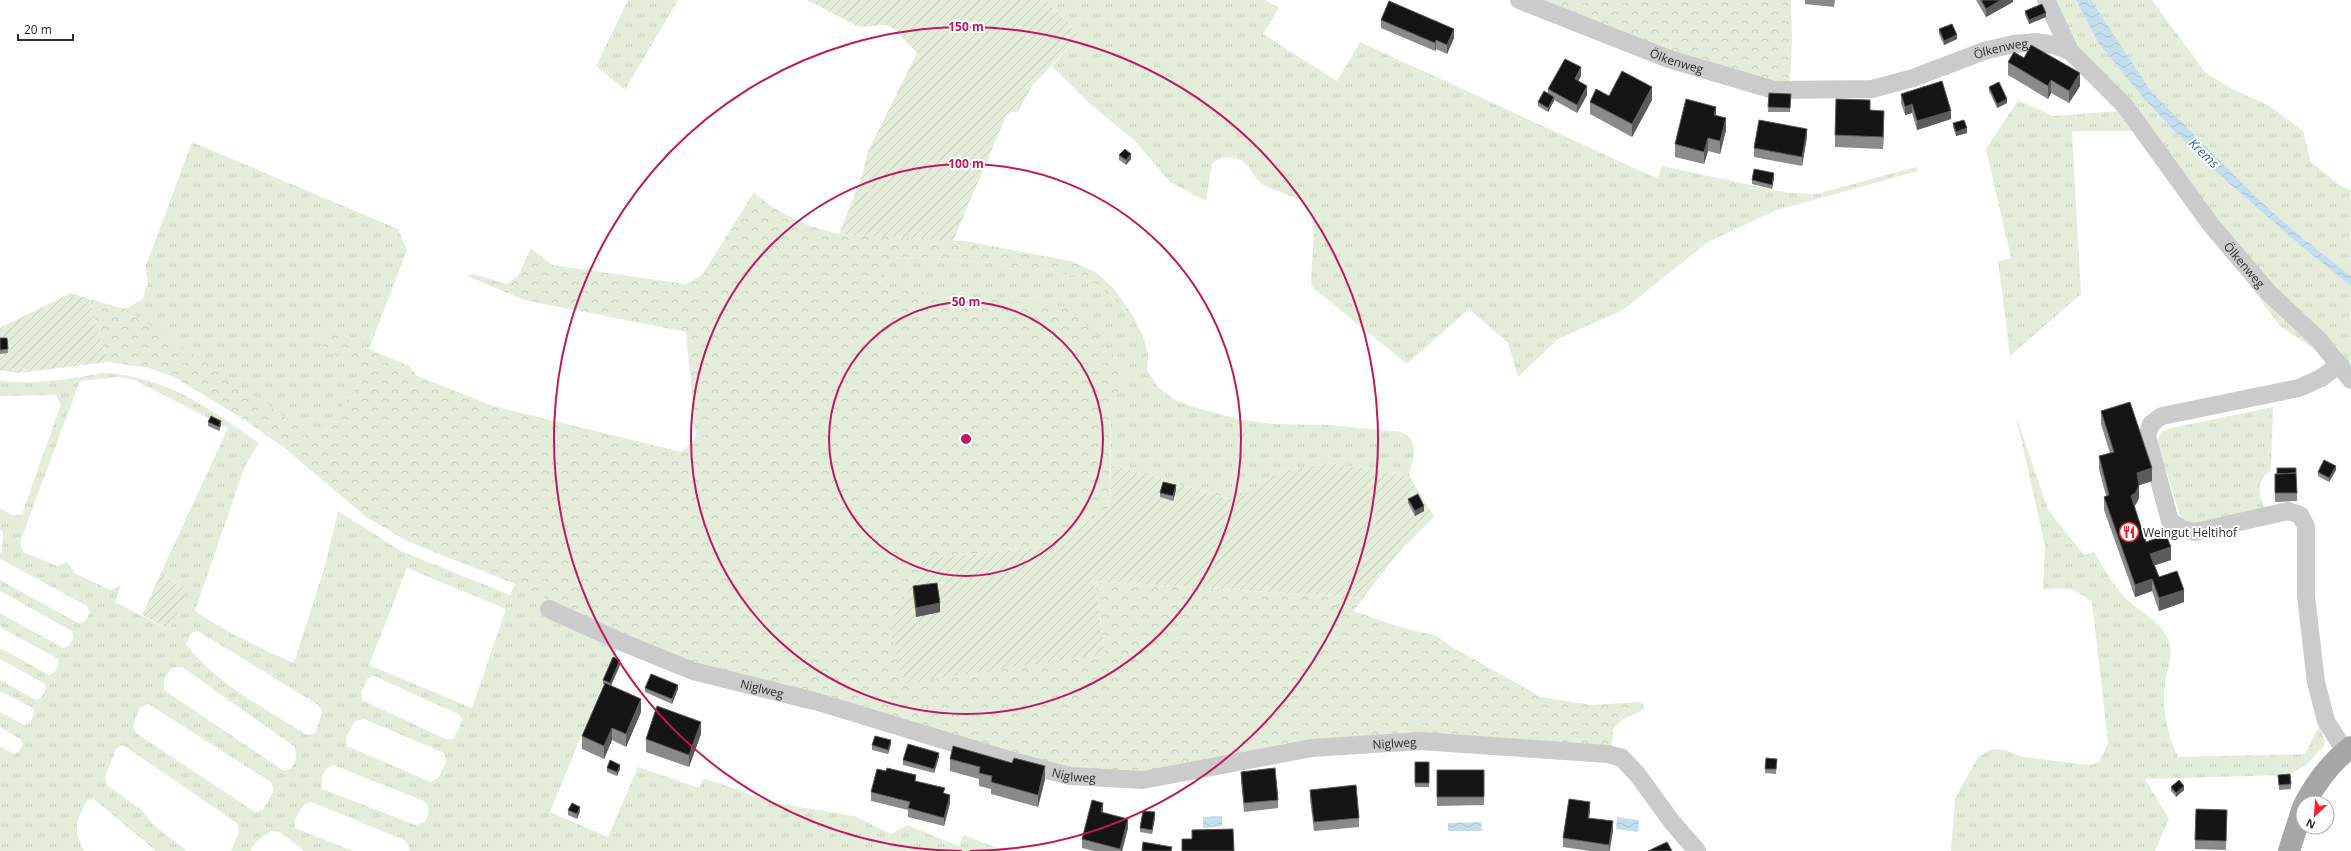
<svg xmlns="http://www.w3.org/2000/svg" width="2351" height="851" viewBox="0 0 2351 851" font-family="'Open Sans',sans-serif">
  <defs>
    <pattern id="grass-tufts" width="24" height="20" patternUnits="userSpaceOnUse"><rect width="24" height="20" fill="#e4edda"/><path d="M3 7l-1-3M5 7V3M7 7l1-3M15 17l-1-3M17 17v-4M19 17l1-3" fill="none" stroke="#c4ccbb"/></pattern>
    <pattern id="forest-crowns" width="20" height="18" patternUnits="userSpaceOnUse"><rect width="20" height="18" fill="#e4edda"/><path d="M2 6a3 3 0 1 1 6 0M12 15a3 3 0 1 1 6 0" fill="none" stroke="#c4ccbb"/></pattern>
    <pattern id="garden-furrows" width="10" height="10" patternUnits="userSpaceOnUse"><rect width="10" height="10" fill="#e4edda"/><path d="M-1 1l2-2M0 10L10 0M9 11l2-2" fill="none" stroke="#c4ccbb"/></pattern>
    <pattern id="water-waves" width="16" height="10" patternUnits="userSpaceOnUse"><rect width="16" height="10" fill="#c4deef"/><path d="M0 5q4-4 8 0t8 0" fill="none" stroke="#a9bfcd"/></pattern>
  </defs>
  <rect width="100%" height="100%" fill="#fff"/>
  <path fill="url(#grass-tufts)" fill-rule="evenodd" d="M628 0H678L625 90 596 66Z
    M1045 0H1265L1279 8 1263 34 1337 81 1360 42 1658 179 1662 166 1788 193 1816 194 1916 167 1918 171 1774 211 1708 242 1623 310 1558 339 1518 377 1508 343 1469 309 1407 364 1313 288 1311 282C1311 268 1316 225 1313 214 1308 196 1277 194 1262 184 1252 177 1251 162 1237 159 1229 156 1218 157 1212 164L1206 201 1170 182 1134 140 1089 103 1052 66 1080 35Z
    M2052 0H2076L2099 44 2144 99 2199 157 2296 242 2351 286V369L2328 342 2313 348 2280 326 2135 131H2072L2081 294 2010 356 1998 261 2011 258 1986 149 2018 100 2053 116 2119 111 2074 48Z
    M2091 0H2152L2205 72 2232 89 2268 105 2303 131 2311 162 2341 186 2351 190V276L2300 236 2257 198 2151 91Z
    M192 142 398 229 407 250 369 349 335 329 323 348 366 373 319 440 125 309 143 299 148 281 145 268Z
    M900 257 985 262 1080 276 1099 286 1133 316 1145 341 1148 356 1147 370 1158 387 1175 400 1200 409 1242 420 1274 424 1330 425 1401 432C1421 441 1413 458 1409 476L1330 463 1282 471 1234 500 1111 465 1110 412 1124 374 889 289 880 281 883 265Z
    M103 373C166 376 209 408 259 443L245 466 195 611C226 632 259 648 294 663L325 566 338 511 401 551 510 595 515 584 623 635 550 812 608 837 638 767 699 788 704 778 775 803 854 816 891 834 907 825 959 846 964 835 1004 851H410L406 841 312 802 304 805 294 821 295 828 353 851H304L280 832 271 831 256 842 250 851H231L239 832 237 823 123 745 116 749 105 777 107 785 140 809 154 825 187 851H156L94 799 87 801C75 824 73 826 84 851H0V746L14 754 18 752 23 744 22 740 0 727V712L24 725 30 723 34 715 33 708 0 691V680L36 700 41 698 46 690 45 684 0 659V648L49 675C57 672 59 667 58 659L0 627V613L63 648 69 646 74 637 72 631 0 591V580L78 623 85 622 90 612 87 606 0 559V552L2 553 3 532 0 530V508L14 516 22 514 61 404 56 395 0 396V381C35 385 69 379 103 373ZM119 377 134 380 228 428 160 575 187 590 169 630 115 602 121 585 110 590 74 573 70 565 66 562 58 566 23 552 20 542 80 381ZM407 568 506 609 472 708 369 665ZM198 631 320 706 322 713 315 733 307 735C267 710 214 682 186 644L191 633ZM182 667 295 747 296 759 292 768 284 771 164 690V679L172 668ZM374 676 460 715 462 721 454 738 448 740 362 700 361 692 368 678ZM148 704 271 782 274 790 263 810 255 812 136 733 133 725 140 708ZM364 719 444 753 446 762 439 777 431 782 347 746 346 737 355 721ZM333 765 426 802 429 812 425 822 416 825 322 789C320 777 322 771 333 765Z
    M2273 407 2271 470C2254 484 2260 493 2265 511L2194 527 2185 524 2180 515 2157 442 2161 432 2171 428Z
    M2016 416 2048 510 2084 555 2094 552C2105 570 2115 590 2132 604 2146 616 2159 620 2168 639 2175 655 2167 668 2165 683 2161 707 2168 736 2178 757L2305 754 2320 724 2325 745 2306 765 2289 775 2145 779 2169 819 2155 851H1951L1955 798 1978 757 1991 749 2005 750 2023 757 2089 765 2099 762 2108 743 2092 602C2074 588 2066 587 2043 590L2045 546Z"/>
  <path fill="url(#forest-crowns)" d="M1538 0H1791L1792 40 1790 83H1776L1672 53Z
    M754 192C773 212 812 229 839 234L965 241 1071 261 1097 273 1116 291 1133 316 1099 286 1080 276 985 262 900 257 883 265 880 281 889 289 1067 307 1110 348 1124 375 1110 412 1111 506 1050 547 927 558 1105 654 1095 581 1363 598 1354 611 1399 627 1437 636 1452 647 1541 697 1592 705 1639 702 1644 705 1641 711 1623 719 1613 729 1612 748 1420 735 1142 773 1071 770 696 664 623 635 515 584 409 542 366 517 287 450 248 422 174 377 149 368 108 362 89 299 125 309 143 320 319 440 366 373 323 348 321 334 335 329 369 349 409 366 417 376 493 406 682 452 696 437 686 332 524 300 467 276 474 274 507 284 518 276 531 248 552 265 685 284 702 275Z"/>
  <path fill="url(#garden-furrows)" d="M807 0H1045L1080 35 1032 86 1018 112H1011L1006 116 953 241 839 234 862 176 868 151 917 53 894 29 886 25 859 27Z
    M71 293 89 299 108 362 18 373 0 370V328Z
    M1330 463 1409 476 1434 516 1402 548 1363 598 1095 581 1105 654 904 683 889 625 927 558 1050 547 1111 506V465L1234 500 1282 471Z
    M160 575 188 590 169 630 142 615Z"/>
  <path fill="url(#water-waves)" d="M2076 0H2091L2151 91 2257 198 2300 236 2351 276V286L2296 242 2199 157 2144 99 2099 44Z
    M1222 816V826L1203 828V817Z
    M1617 817 1639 820 1638 832 1616 829Z
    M1481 822 1482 831H1448V823Z"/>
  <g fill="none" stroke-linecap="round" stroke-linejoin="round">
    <g stroke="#cbcbcb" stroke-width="18">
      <path id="s1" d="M1519 0 1669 59 1774 90 1872 89 1913 78 1984 51 2013 44 2036 42 2054 45 2070 51 2125 106 2211 225 2269 293 2318 339 2351 380"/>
      <path d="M2046 0 2070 51"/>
      <path d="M2340 364 2321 378 2299 388 2162 416 2151 424 2147 436 2170 521 2182 529 2195 532 2288 511 2300 515 2306 526V596L2316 682 2326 721 2345 751"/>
      <path id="s2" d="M549 609 619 641 693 671 818 702 1016 762 1070 776 1143 780 1312 748 1420 741 1608 754 1622 758 1637 774 1672 822 1697 851"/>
    </g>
    <path stroke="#a6a6a6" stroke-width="22" d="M2305 803C2317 781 2331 762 2351 747
      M2289 851 2303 807"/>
  </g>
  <path fill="#8a8a8a" d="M1805 0H1835L1834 7 1805 4Z
    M1976 0H2013V2L1986 17Z
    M2025 11 2046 17 2029 24 2025 15Z
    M1381 20 1454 38 1447 54 1436 49 1435 51 1381 28Z
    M1939 29 1957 39 1944 45 1939 34Z
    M2008 62 2080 86 2069 103 2051 93 2048 99 2008 75Z
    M1581 76 1578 81 1587 95 1577 113 1554 100 1548 112 1538 106V102L1548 93V89Z
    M1989 87 2007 103 1997 108 1989 91Z
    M1769 93 1791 94 1790 112H1768Z
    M1901 94 1951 119 1917 130 1912 113 1905 115 1901 103Z
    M1609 96 1652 100 1632 137 1590 114V102Z
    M1870 110 1884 123 1883 149 1835 147V135Z
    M1716 115 1726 130 1720 154 1708 151 1704 164 1675 157V144Z
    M1953 123 1967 133 1956 136 1953 127Z
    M1807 137 1802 166 1754 157V148Z
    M1119 155 1131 159 1126 165 1119 160Z
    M1774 177 1772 189 1752 184V180Z
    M0 338H7L8 353 0 354Z
    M2101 411 2152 481 2139 485V498L2136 504 2134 506 2146 542 2171 560 2154 565 2159 577 2184 602 2159 611 2152 591 2135 597 2104 510V497L2106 496 2099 469V456L2110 453 2101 424Z
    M208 422 221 425 219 431 208 426Z
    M2336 470 2329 482 2318 476V472Z
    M2275 474H2277L2297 493V501L2275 502Z
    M1176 490 1173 501 1160 497V493Z
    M1408 499 1424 511 1415 516 1408 503Z
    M913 586 940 612 916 617 913 594Z
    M620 665 611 686 641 712 626 747 612 740 604 759 582 749V736L605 685 603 684V680Z
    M645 688 678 689 672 704 645 692Z
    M701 734 689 767 646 752V739Z
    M891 744 888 754 872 750V745Z
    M939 757 934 773 903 765V760Z
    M1766 758 1777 759 1776 774 1765 773Z
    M950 759 1045 779 1038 807 991 794V789L979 786V779L950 771Z
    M1415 762H1429V787H1415Z
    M607 768 620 769 617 776 607 772Z
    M1437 770H1484V805L1437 806Z
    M1241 772 1278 800V808L1244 812 1241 781Z
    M2278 775 2291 784V789L2279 790Z
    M916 781 945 793 950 803 944 826 908 817V810L871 801V792Z
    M2171 787 2184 790 2176 797 2171 791Z
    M1310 790 1359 818V827L1314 831 1310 799Z
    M568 810 580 811 577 819 568 815Z
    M2227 810 2226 850 2195 849V840Z
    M1590 811 1589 818 1613 830 1610 851H1590L1563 847V838Z
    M1103 813 1128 828 1122 851H1094L1082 848V839Z
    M1155 817 1152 834 1140 832V828Z"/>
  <path fill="#5b5b5b" d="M2001 0H2013V2L1986 17V9Z
    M2046 13V17L2029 24V20Z
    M1454 29V38L1447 54V45Z
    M1957 35V39L1944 45V41Z
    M1436 40V49L1435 51V43Z
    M1581 67V76L1575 88V79Z
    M2080 73V86L2069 103V91Z
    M2051 80V93L2048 99V86Z
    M1587 86V95L1577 113V105Z
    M1652 87V100L1632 137V124Z
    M1554 97V101L1548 112V108Z
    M2007 99V103L1997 108V104Z
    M1912 104V113L1905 115V107Z
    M1716 107V119L1714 115Z
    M1884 111V123L1883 149V137Z
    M1951 111V119L1917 130V121Z
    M1726 118V130L1720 154V141Z
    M1967 128V133L1956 136V132Z
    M1807 129V137L1802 166V157Z
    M1708 138V151L1704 164V152Z
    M1131 154V159L1126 165V160Z
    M1774 173V177L1772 189V185Z
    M221 421V425L219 431V427Z
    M2336 466V470L2329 482V478Z
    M2152 468V481L2137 486V473Z
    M1176 485V490L1173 501V496Z
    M2139 485V498L2136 504 2131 509V496Z
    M1424 506V511L1415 516V511Z
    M2171 547V560L2150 567V554Z
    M2152 579V591L2135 597V585Z
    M2184 590V602L2159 611V598Z
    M940 603V612L916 617V608Z
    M620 660V665L610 687V683Z
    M678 685V689L672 704V699Z
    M641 699V712L626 747V734Z
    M701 722V734L689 767V755Z
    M612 728V740L604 759V746Z
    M891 740V744L888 754V750Z
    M939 753V757L934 773V769Z
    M620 765V769L617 776V772Z
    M1045 766V779L1038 807V795Z
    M2184 786V790L2176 797V793Z
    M950 795V803L944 826V818Z
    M1590 802V811L1588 826V818Z
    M1103 803V812L1101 821V812Z
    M580 807V811L577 819V814Z
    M1155 812V817L1152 834V830Z
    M1128 819V828L1122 851H1120Z
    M1613 821V830L1609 851V845Z"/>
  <path fill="#151515" stroke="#5b5b5b" d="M1981 0H2001L1986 9Z
    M1389 1 1454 29 1447 45 1436 40 1435 43 1381 20Z
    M2042 4 2046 13 2029 20 2025 11Z
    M1952 24 1957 35 1944 41 1939 29Z
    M2031 45 2080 73 2069 91 2051 80 2048 86 2008 62 2014 52 2024 58Z
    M1565 59 1581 67 1575 79 1587 86 1577 105 1548 89Z
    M1622 71 1652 87 1632 124 1590 102 1596 89 1609 96Z
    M1942 81 1951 111 1917 121 1912 104 1905 107 1901 94Z
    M1999 82 2007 99 1997 104 1989 87Z
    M1544 91 1554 97 1548 108 1538 102Z
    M1769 93 1791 94 1790 108 1768 107Z
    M1686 99 1716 107 1714 115 1726 118 1720 141 1708 138 1704 152 1675 144Z
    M1836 99 1870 100V110L1884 111 1883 137 1835 135Z
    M1759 120 1807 129 1802 157 1754 148Z
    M1964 120 1967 128 1956 132 1953 123Z
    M1125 149 1131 154 1126 160 1119 155Z
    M1754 169 1774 173 1772 185 1752 180Z
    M0 338H7L8 349 0 350Z
    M2130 402 2152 468 2137 473 2139 485 2136 492 2131 496 2146 542 2166 535 2171 547 2150 554 2159 577 2177 571 2184 590 2159 598 2152 579 2135 585 2104 497 2109 495 2099 456 2114 452 2101 411Z
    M211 416 221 421 219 427 208 422Z
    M2324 460 2336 466 2329 478 2318 472Z
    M2277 468H2296V473L2277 474Z
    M2296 473 2297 493H2275V474Z
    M1163 482 1176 485 1173 496 1160 493Z
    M1418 494 1424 506 1415 511 1408 499Z
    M937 583 940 603 916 608 913 586Z
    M613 657 620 660 610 683 603 680Z
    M651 674 678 685 672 699 645 688Z
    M605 683 641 699 626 734 612 728 604 746 582 736Z
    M657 706 701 722 689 755 646 739Z
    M875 736 891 740 888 750 872 745Z
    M908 744 939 753 934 769 903 760Z
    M953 746 1012 763 1014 758 1045 766 1038 795 991 782 992 776 979 773 980 767 950 759Z
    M1766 758 1777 759 1776 769H1765Z
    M610 760 620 765 617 772 607 768Z
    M1415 762H1429V783H1415Z
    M887 768 916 775 915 781 945 788 943 793 950 795 944 818 908 808 910 802 871 792 877 769 886 771Z
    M1275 768 1278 800 1244 803 1241 772Z
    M1437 770H1484V797H1437Z
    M2290 774 2291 784 2279 785 2278 775Z
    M2179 780 2184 786 2176 793 2171 787Z
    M1356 785 1359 818 1314 822 1310 790Z
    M1569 799 1590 802 1588 818 1613 821 1609 845 1563 838Z
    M1092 800 1103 803 1101 812 1128 819 1120 849 1082 839Z
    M572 803 580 807 577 814 568 810Z
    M2196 809 2227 810 2226 841 2195 840Z
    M1143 811 1155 812 1152 830 1140 828Z
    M1233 829 1234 851H1182V839H1192V830Z
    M1143 842 1172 847 1171 851H1142Z
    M1667 842 1672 851H1648Z"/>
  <g fill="none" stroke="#c2185b" stroke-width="2">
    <circle cx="966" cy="439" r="137"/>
    <circle cx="966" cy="439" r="275"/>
    <path d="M962 851A412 412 0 1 1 970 851"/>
  </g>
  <defs>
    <symbol id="restaurant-ring" viewBox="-11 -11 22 22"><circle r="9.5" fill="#fff" stroke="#f61f2d" stroke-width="1.5"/><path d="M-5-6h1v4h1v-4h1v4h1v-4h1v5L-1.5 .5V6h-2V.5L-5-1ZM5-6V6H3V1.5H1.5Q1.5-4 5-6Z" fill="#f61f2d"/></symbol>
  </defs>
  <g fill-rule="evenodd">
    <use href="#restaurant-ring" x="2118" y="521" width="22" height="22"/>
  </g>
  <g text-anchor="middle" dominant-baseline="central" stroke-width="4" stroke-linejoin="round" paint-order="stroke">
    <g font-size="12" fill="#2e2e2e" stroke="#fff">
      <text stroke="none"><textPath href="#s1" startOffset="504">Ölkenweg</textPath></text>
      <text stroke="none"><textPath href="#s1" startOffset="169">Ölkenweg</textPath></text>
      <text stroke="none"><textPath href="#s1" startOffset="852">Ölkenweg</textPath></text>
      <text stroke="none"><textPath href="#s2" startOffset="228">Niglweg</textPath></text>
      <text stroke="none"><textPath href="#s2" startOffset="876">Niglweg</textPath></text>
      <text stroke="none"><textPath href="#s2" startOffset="552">Niglweg</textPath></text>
    </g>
    <g font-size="12" fill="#2e2e2e" stroke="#fff" text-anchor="start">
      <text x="2143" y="532">Weingut Heltihof</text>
    </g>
    <g font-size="13" font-style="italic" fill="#347097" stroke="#fff">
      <text transform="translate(2204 153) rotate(44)">Krems</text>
    </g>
  </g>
  <circle cx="966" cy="439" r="6" fill="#c2185b" stroke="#fff" stroke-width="2"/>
  <g font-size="12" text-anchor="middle" font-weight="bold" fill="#c2185b" stroke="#fff" stroke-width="4" stroke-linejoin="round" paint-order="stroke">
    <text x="966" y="31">150 m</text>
    <text x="966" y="168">100 m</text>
    <text x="966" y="306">50 m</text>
  </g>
  <g transform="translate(2315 815) rotate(206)"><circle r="19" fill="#ffffff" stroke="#ababab"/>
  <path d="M0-3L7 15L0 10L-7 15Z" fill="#f61f2d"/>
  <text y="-6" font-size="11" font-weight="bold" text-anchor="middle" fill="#2e2e2e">N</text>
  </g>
  <path d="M18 34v6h55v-6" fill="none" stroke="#2e2e2e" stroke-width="2"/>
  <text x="24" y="34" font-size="12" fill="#2e2e2e" stroke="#ffffff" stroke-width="3" paint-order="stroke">20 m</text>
</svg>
